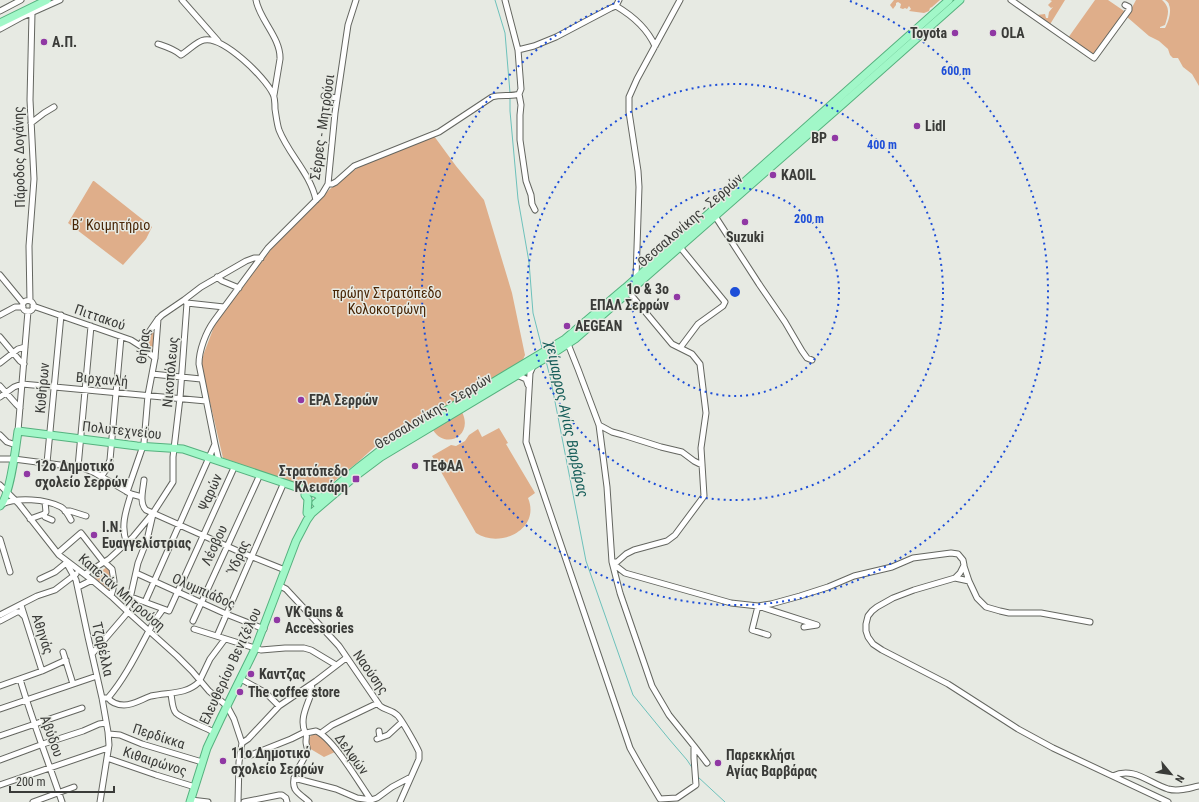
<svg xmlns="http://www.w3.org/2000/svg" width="1199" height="802" viewBox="0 0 1199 802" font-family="'Roboto Condensed',sans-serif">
  <rect width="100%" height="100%" fill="#e7eae3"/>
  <path fill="#dfae8a" d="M894 0H940L932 7 930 8 929 11 924 13 909 11 911 9 909 6 907 9 905 8 903 9 900 8 901 4 898 2 896 3V5L893 9 890 5Z
    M1050 0H1065L1049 26 1036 17 1037 15 1045 14 1046 18H1048L1049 12 1053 7 1051 8 1048 5 1052 1Z
    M1095 0H1108L1127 13 1094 55 1068 38Z
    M1136 0H1162C1171 8 1168 15 1165 25L1160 27V28H1165C1168 23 1172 11 1169 5 1169 3 1167 1 1165 0H1199V86L1192 74 1183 67 1178 58H1173L1170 55 1168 49 1159 41 1149 36 1127 17Z
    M434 136 456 166 484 200 512 293 525 355 522 362 395 435 390 433 358 462 328 486C321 490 315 490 307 488L223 458 201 364 204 353 215 324 272 248 329 190 345 176 364 164Z
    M93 181H94L152 227 146 239 123 265 68 223Z
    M155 328 153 351 144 344Z
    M462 412C474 436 445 450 433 430Z
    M499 428 508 443 506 444 535 493 528 498C541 529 500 549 476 533L432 456 451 445 456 446 465 441 469 435 478 429 482 437Z
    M108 566 112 572 111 592 95 578V576Z
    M317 732 325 739 335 752 324 757 309 748C308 739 309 735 317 732Z"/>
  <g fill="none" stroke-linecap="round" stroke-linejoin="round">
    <path stroke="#6dc1bb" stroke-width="1" d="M495 0 505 33 510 93
      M510 98V111L518 199 529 262 533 313 542 348
      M546 361 551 381 586 561 633 695 669 739 687 760 693 769
      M698 777 725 802"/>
    <defs>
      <path id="minor" d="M182 0 218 41
        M256 0C259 19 281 38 280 59L274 95
        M1011 0 1094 58 1129 10V7L1125 5
        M616 6C633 16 647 28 655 46
        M0 11 21 0
        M0 29 22 17 60 0
        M158 44C167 47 174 49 181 55 188 51 197 41 204 40 223 36 265 77 273 94 275 98 275 104 275 109 276 115 277 124 279 130 289 155 310 173 316 200
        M518 50 534 46 556 37 611 8 616 6 619 0
        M519 94 521 105 520 115V140L526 181 531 195 532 204 535 210
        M324 96 337 98
        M31 123 44 113 54 107
        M328 184H332L336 182 354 166 439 132 492 97C501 94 511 97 519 94L521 89 518 50 505 0
        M715 216 759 284 785 322 802 351 807 358 812 360
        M680 247 725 302 723 306 698 324 680 348
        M0 275 23 303
        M217 277 222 281 239 288
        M636 278 639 187 638 171 629 112V97L637 79 680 0
        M22.5 306a5.5 5.5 0 1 1 11 0a5.5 5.5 0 1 1-11 0Z
        M30 301 29 246 34 179 30 100 32 13
        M187 303 224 307
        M33 306 131 340 142 347 155 358
        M0 315 15 307H23
        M0 337 20 361 24 364
        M568 344 578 369 599 425 607 487 612 562 616 566 625 573 731 603 758 606 771 604 800 596 828 587 854 576 892 567 913 558 951 553 958 554 963 560 964 565 960 573 955 578 914 590 893 598 877 607 872 611 868 616 866 624V631L868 637 873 644 882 650 948 684 1018 729 1053 748 1168 802
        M140 345 158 319 162 315 184 300 201 287 246 261 254 258H261
        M0 363 18 349 25 347
        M533 366 530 373 526 442 630 748 639 764 660 799 677 798 696 785 694 758V746L669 715 652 686 620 593 612 562H617L626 554 634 550 667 541 675 535 704 496 701 448 706 413 700 364 692 354 672 344 627 290
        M152 374 201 379
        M517 375 526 379 528 385
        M0 386 16 404 20 408
        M0 397 14 387 22 384 206 401
        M599 425 612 432 623 435 661 447 682 452 694 461 702 465
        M18 431 28 311
        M0 435 7 442 16 445
        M215 444 219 461
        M0 459H14L83 468 95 473 131 494 142 497
        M47 463 61 315
        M78 467 91 326
        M101 477 107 468 110 460 121 337
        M144 480C143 490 139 503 146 510L240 552 285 570
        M0 485 19 504 59 555 92 580 111 596 128 612 177 656 192 671 209 691 227 706 234 719 242 743 239 762 238 802
        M127 492 144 443 148 395 155 358 158 319
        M2 504C17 497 46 499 61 507 66 510 68 515 71 520
        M65 511H70L86 516
        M44 514 46 512 45 502
        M44 514 45 517 52 520
        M30 519 44 514
        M0 539 10 572
        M127 543C120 527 126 510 131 494
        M58 553 81 533 102 560 112 569 114 581 113 589 111 596
        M66 562 76 580 88 637 102 698 108 732 109 745 100 802
        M964 566 969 581 977 598 986 607 1000 611 1009 613H1041L1090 622
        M136 573 226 614 264 629
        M85 574 109 559 133 537 153 513 173 482V457L180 398 187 303 184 300
        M955 578 969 581
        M40 579 55 572 66 563
        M280 586 286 589 339 646 380 706C385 710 392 710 397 715 401 718 417 747 419 752 419 755 419 757 419 759L400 802
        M78 587 92 580
        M131 597 169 611 233 470
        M145 602 215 444 199 364C199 350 206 332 214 321L268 248 322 194 328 184 335 113 345 45 348 25 356 0
        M21 605 42 671
        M126 610 129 603 138 563 147 540 153 514
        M0 615 37 596 55 590 76 574
        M0 621 17 612H20L24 616
        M193 621 258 479
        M194 629 261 650 285 648H304L311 650 336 665
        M768 635 752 630 758 606 817 625 804 627
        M217 636 282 487
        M63 652 73 684
        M92 654 128 612
        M20 679C32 720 48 761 62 802
        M241 679 266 693 279 706
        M0 686 42 671 66 660
        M171 694C172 699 172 709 176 713 181 718 206 728 214 732
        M102 698H108C112 703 117 705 124 705 134 705 142 699 151 696 168 692 186 695 199 682L210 659 225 639
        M108 698C126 677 138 651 151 627 154 621 159 615 163 609
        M0 709 97 676
        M379 731 380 738
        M305 732C297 714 316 694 311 685
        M306 733 316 731C333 738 359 783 371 800
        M321 733 332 725 378 703
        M109 734 120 735 142 744 202 762
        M0 736 82 708
        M377 739 388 735 402 722
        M242 743 248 739 279 706 316 681 346 658
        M694 746 707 763
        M240 755H251L291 739 303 733H306C307 736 306 738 306 742 306 745 308 748 307 751 304 763 289 776 295 789 298 794 305 798 309 802
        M107 758 156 775 195 787
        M0 760 43 744 83 731 99 724 106 723
        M1113 776C1133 766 1149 783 1168 789 1179 792 1189 788 1199 786
        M294 778 336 789 357 798 371 800 377 798 392 787 409 778
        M0 785 108 748
        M191 800 208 802
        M33 802 74 787
        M244 802 279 795H282L286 798 287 802"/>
      <path id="major" d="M0 23 47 0
        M305 495 308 499 307 513
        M316 503 359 467 382 449 565 339 625 288 949 0
        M0 506C10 497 16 446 18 431L137 446 183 449 308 491 317 494 325 501
        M190 802 207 748 221 718 255 649 296 541 307 520 312 513 353 478 381 457 549 356 575 339 845 102 960 0"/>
    </defs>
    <use href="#minor" stroke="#646660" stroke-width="7"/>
    <use href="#major" stroke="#55b17e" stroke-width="9"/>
    <use href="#minor" stroke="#fff" stroke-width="5"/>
    <use href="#major" stroke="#a1f7c8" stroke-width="7"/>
  </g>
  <g fill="none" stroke="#1d4ed8" stroke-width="2" stroke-dasharray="2 4">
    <circle cx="735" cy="292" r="104"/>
    <circle cx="735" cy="292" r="208"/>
    <path d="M850 1A313 313 0 1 1 620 1"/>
  </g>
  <g fill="#9038a4" stroke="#e7eae3" stroke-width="1.5">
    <circle cx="955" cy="33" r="4"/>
    <circle cx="993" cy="33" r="4"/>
    <circle cx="44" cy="42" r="4"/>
    <circle cx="917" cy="126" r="4"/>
    <circle cx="835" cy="138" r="4"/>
    <circle cx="773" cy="175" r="4"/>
    <circle cx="745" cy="222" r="4"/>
    <circle cx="677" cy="297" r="4"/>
    <circle cx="567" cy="326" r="4"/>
    <circle cx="301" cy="400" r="4"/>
    <circle cx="415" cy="466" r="4"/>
    <circle cx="27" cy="474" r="4"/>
    <rect x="352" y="475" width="8" height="8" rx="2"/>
    <circle cx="94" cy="535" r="4"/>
    <circle cx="277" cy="620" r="4"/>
    <circle cx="251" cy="674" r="4"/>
    <circle cx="240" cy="692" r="4"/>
    <circle cx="223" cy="761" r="4"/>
    <circle cx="718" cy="763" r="4"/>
  </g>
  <g text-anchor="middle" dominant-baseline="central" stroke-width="3" stroke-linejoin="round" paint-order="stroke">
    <g font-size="14" font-weight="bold" fill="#3a3b38" stroke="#e7eae3" text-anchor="start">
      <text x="947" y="33" text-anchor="end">Toyota</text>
      <text x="1001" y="33">OLA</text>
      <text x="52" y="42">Α.Π.</text>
      <text x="925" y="126">Lidl</text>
      <text x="827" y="138" text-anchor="end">BP</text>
      <text x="781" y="175">KAOIL</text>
      <text x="745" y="237" text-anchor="middle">Suzuki</text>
      <text x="669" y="289" text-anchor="end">1ο &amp; 3ο<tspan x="669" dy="16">ΕΠΑΛ Σερρών</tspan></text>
      <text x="575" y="326">AEGEAN</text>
      <text x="309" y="400">ΕΡΑ Σερρών</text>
      <text x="35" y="466">12ο Δημοτικό<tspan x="35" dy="16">σχολείο Σερρών</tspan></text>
      <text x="423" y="466">ΤΕΦΑΑ</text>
      <text x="348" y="471" text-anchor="end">Στρατόπεδο<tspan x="348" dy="16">Κλεισάρη</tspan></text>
      <text x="102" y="527">Ι.Ν.<tspan x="102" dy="16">Ευαγγελίστριας</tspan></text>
      <text x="285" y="612">VK Guns &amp;<tspan x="285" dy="16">Accessories</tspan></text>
      <text x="259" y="674">Καντζας</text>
      <text x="248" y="692">The coffee store</text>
      <text x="231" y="753">11ο Δημοτικό<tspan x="231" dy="16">σχολείο Σερρών</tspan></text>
      <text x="726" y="755">Παρεκκλήσι<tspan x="726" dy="16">Αγίας Βαρβάρας</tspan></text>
    </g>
    <g font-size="14" fill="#3a3b38" stroke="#e7eae3">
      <text transform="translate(322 127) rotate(-82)">Σέρρες - Μητρούσι</text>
      <text transform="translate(19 157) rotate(-91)">Πάροδος Δογάνης</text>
      <text transform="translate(690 220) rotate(-41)">Θεσσαλονίκης - Σερρών</text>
      <text transform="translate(100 317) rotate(19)">Πιττακού</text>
      <text transform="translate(143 346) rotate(-83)">Θήρας</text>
      <text transform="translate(170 372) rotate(-85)">Νικοπόλεως</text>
      <text transform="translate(102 379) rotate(5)">Βιρχανλή</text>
      <text transform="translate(42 388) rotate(-85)">Κυθήρων</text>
      <text transform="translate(433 411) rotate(-31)">Θεσσαλονίκης - Σερρών</text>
      <text transform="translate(122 430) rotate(6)">Πολυτεχνείου</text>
      <text transform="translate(210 492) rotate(-66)">Ψαρών</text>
      <text transform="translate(214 545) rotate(-65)">Λέσβου</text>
      <text transform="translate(238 557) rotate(-67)">Ύδρας</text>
      <text transform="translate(204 591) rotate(24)">Ολυμπιάδος</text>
      <text transform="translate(122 592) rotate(41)">Καπετάν Μητρούση</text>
      <text transform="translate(43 634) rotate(72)">Αθηνάς</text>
      <text transform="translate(103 649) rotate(77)">Τζαβέλλα</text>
      <text transform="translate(230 666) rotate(-65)">Ελευθερίου Βενιζέλου</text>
      <text transform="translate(371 672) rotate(55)">Ναούσης</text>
      <text transform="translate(52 736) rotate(70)">Αβύδου</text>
      <text transform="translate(159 736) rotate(18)">Περδίκκα</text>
      <text transform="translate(352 754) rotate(54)">Δελφών</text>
      <text transform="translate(155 761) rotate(18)">Κιθαιρώνος</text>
    </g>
    <g font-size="14" fill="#482505" stroke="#e7eae3">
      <text x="111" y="225">Β΄ Κοιμητήριο</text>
      <text x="387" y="293">πρώην Στρατόπεδο<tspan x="387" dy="16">Κολοκοτρώνη</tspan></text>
    </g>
    <g font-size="15" font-style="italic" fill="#165d59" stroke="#e7eae3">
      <text transform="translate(567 419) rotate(78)">χείμαρρος Αγίας Βαρβάρας</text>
    </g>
  </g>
  <circle cx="735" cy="292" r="6" fill="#1d4ed8" stroke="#e7eae3" stroke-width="2"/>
  <g font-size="12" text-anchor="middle" font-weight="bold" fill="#1d4ed8" stroke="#e7eae3" stroke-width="3" stroke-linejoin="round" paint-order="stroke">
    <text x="956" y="75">600 m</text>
    <text x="882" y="149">400 m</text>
    <text x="809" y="223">200 m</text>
  </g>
  <g transform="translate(1171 774) rotate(119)" stroke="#e7eae3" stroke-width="3" paint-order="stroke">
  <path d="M0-3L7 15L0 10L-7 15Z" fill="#3a3b38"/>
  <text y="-6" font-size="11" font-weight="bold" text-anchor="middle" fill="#3a3b38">N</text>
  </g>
  <path d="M10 786v6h104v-6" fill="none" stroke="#3a3b38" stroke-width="2"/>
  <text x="16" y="786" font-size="12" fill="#3a3b38" stroke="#e7eae3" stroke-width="3" paint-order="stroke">200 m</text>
</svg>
